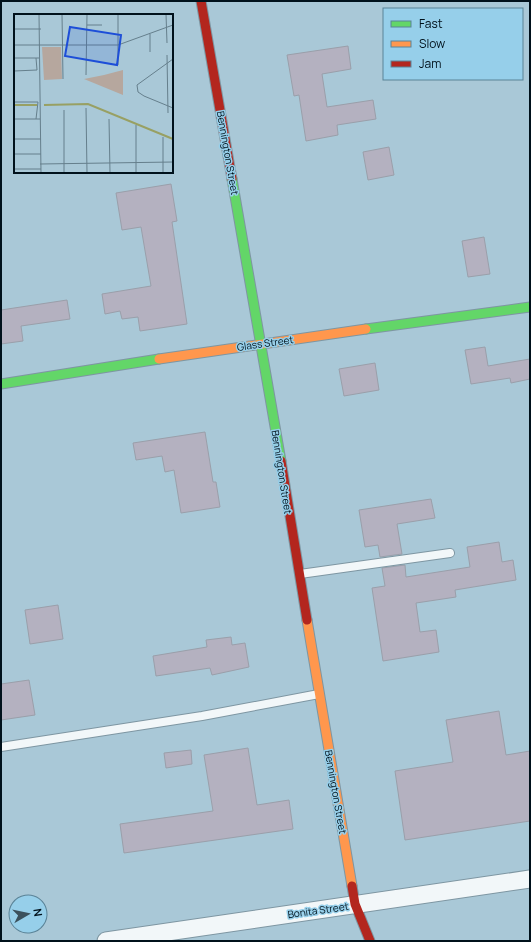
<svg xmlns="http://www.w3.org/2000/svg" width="531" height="942" viewBox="0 0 531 942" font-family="Manrope,sans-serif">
  <rect width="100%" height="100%" fill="#a9c8d7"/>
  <path fill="#b4b1c0" stroke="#9a9faa" d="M348 46 351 69 322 74 327 107 373 100 376 119 337 125 338 135 306 141 299 95 294 96 287 55Z
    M389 147 394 175 368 180 363 152Z
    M171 184 177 221 172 222 187 324 140 331 138 317 122 319 120 311 105 314 102 294 151 286 141 227 122 230 116 193Z
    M484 237 490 274 468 277 462 241Z
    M67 300 70 319 21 326 23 341 1 344V310Z
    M485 347 488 366 530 359V379L511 383 510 378 471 384 465 350Z
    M375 363 379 390 344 396 339 369Z
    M205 432 213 482H216L220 507 181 513 174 470 165 472 162 456 136 460 133 443Z
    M431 499 435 518 397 524 402 554 380 557 378 545 365 547 359 510Z
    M499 542 502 562 513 560 516 580 455 590 456 597 416 603 420 632 436 630 439 652 383 661 372 588 385 586 382 568 405 565 406 577 470 567 467 547Z
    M58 605 63 639 30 644 25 610Z
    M231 637 232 645 245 643 249 667 212 675 210 668 156 676 153 656 207 647 206 640Z
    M29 680 35 715 1 720V684Z
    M499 711 506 755 530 751V821L405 840 395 771 453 762 446 720Z
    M248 748 257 805 289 800 293 829 124 853 120 824 213 811 204 755Z
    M191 750 192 764 166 768 164 753Z"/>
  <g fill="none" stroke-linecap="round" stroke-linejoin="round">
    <defs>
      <path id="lane" d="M300 574 450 553
        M1 747 202 716 319 694"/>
      <path id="street" d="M106 941 530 879"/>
      <path id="fast" d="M232 179 281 461
        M366 329 530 307
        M1 384 159 359"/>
      <path id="slow" d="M159 359 366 329
        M307 620 352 886"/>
      <path id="jam" d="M201 1 232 179
        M281 461 307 620
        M352 886 355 904 370 941"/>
    </defs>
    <use href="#lane" stroke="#7e96a2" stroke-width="10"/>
    <use href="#street" stroke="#7e96a2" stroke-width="19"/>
    <use href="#fast" stroke="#7e96a2" stroke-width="11"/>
    <use href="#slow" stroke="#7e96a2" stroke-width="11"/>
    <use href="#jam" stroke="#7e96a2" stroke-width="11"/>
    <use href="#lane" stroke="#f2f7f9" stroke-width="8"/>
    <use href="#street" stroke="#f2f7f9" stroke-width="17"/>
    <use href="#fast" stroke="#63d668" stroke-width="9"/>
    <use href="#slow" stroke="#ff974d" stroke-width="9"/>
    <use href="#jam" stroke="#b3261e" stroke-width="9"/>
  </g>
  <g text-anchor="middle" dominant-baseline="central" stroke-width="3" stroke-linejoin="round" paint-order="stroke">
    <g font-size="10" fill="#00111b" stroke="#96cfea">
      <text transform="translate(228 153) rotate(80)">Bennington Street</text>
      <text transform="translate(265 343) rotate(-8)">Glass Street</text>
      <text transform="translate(282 472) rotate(81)">Bennington Street</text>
      <text transform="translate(336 792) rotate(80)">Bennington Street</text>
      <text transform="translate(318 910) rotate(-8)">Bonita Street</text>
    </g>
  </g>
  <g transform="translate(14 14)">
    <rect width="159" height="159" fill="#a9c8d7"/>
    <path d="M28 33H47L48 65 30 66ZM109 56V81L70 65 90 61Z" fill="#b6a79e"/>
    <path fill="none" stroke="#98a063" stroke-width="2" d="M0 91H23M30 91 74 90 159 125"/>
    <path fill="none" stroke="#657f8c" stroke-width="1" d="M25 0 27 159M48 0 49 65M152 0 153 29M73 11H88M0 15H27M136 20V38M0 31H104L159 11M153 41 154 99M0 44H25M159 45 123 71 124 78 130 82 159 94M104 51V0M0 57 23 56 22 44M72 61 73 0M0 88H24L22 105M72 94 73 159M50 96V159M0 105H26M95 105 96 159M122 111V159M149 123V159M0 125H27M0 140H27M26 150 159 148M0 155H27"/>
    <path fill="#1d4ed8" fill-opacity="0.15" stroke="#1d4ed8" stroke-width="2" d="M56 13 107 21 103 51 51 42Z"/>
    <rect width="159" height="159" fill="none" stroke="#00111b" stroke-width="2"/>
  </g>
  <rect width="531" height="942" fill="none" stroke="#00111b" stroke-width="4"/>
  <rect x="383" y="8" width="140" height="72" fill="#96cfea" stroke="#5a8397"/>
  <rect x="391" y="21" width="20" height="6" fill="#63d668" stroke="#5a8397"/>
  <text x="419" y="28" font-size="12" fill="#00111b">Fast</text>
  <rect x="391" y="41" width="20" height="6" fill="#ff974d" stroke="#5a8397"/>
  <text x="419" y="48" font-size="12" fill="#00111b">Slow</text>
  <rect x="391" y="61" width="20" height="6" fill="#b3261e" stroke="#5a8397"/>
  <text x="419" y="68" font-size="12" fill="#00111b">Jam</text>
  <g transform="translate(28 914) rotate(81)"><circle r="19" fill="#96cfea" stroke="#5a8397"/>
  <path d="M0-3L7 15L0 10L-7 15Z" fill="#3b515d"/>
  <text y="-6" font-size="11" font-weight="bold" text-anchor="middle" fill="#00111b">N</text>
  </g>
</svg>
